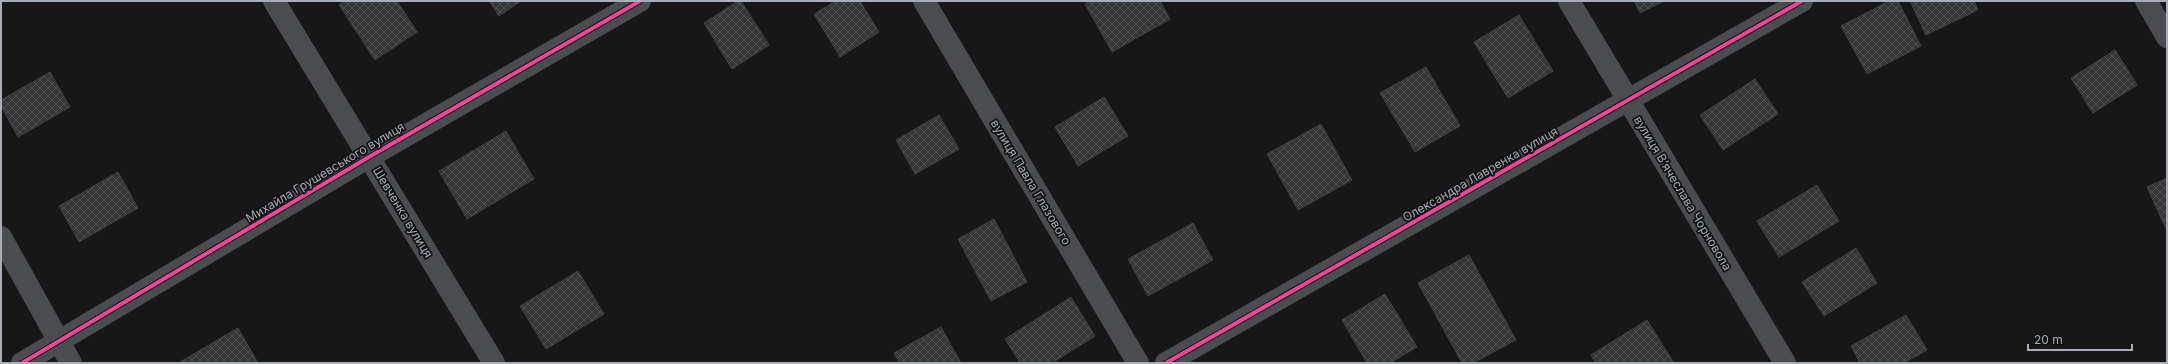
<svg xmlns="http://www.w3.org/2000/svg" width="2168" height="364" viewBox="0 0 2168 364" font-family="Inter,sans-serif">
  <defs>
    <pattern id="building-cross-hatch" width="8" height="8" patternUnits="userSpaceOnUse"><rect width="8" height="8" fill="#353536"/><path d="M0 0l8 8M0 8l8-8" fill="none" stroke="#4f5051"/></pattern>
  </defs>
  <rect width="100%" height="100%" fill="#171717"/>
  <path fill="url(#building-cross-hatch)" stroke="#3f4043" d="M345 1H397L417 32 375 60 339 5Z
    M489 1H521L499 16Z
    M738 1H741L769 45 732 69 704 23Z
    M836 1H860L879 32 840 57 814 14Z
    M1090 1H1160L1170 19 1112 52 1085 4Z
    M1634 1H1664L1640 13Z
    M1889 1H1898L1921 46 1867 74 1841 26Z
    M1910 1H1974L1978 10 1926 35Z
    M1519 15 1553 71 1508 98 1474 42Z
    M2115 50 2137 85 2093 113 2071 78Z
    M1426 67 1460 126 1415 152 1380 93Z
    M50 72 70 107 18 137 1 106V100Z
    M1755 79 1778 114 1723 150 1700 115Z
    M1104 97 1128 136 1078 166 1055 127Z
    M939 115 959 149 915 174 896 140Z
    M1321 124 1352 180 1298 210 1267 154Z
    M506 131 534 179 467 219 439 171Z
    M118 172 138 208 79 242 59 206Z
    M2167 178V231L2147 187Z
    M1817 185 1839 221 1779 257 1757 221Z
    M994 219 1027 282 991 301 958 239Z
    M1193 223 1213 260 1148 296 1128 259Z
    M1856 248 1877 283 1824 316 1802 282Z
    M1469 255 1516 340 1473 363H1462L1418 283Z
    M578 271 604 314 546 349 520 306Z
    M1385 294 1417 347 1390 363H1367L1342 320Z
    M1071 297 1095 336 1052 363H1020L1005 339Z
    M1906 315 1927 350 1904 363H1860L1851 346Z
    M1647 320 1674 363H1596L1591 355Z
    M941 327 961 363H899L894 353Z
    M238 328 258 363H181L180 362Z"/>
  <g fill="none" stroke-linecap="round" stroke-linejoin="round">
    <path stroke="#4b4c50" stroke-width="22" d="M274 1 494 363
      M924 1 1138 363
      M1569 1 1785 363
      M2146 1 2167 37
      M1 237 71 363
      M22 363 369 157 640 1
      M1166 363 1802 1"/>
    <defs>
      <path id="cycleway" d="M22 363 369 157 640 1
        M1166 363 1802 1"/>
    </defs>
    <use href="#cycleway" stroke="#111113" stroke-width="6"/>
    <use href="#cycleway" stroke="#ed469a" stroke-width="4"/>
  </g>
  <g text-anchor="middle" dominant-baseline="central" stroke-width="3.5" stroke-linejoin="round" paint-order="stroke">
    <g font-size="12" fill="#a8adb8" stroke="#111113">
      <text transform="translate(325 172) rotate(-31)">Михайла Грушевського вулиця</text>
      <text transform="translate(1480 174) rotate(-30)">Олександра Лавренка вулиця</text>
      <text transform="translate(1031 182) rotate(59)">вулиця Павла Глазового</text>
      <text transform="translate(1683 193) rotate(59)">вулиця В’ячеслава Чорновола</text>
      <text transform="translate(403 212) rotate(59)">Шевченка вулиця</text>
    </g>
  </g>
  <rect width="2168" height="364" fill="none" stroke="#a8adb8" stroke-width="4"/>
  <path d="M2028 344v6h104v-6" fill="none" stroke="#a8adb8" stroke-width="2"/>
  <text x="2034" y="344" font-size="12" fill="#a8adb8" stroke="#111113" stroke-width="3" paint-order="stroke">20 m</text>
</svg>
